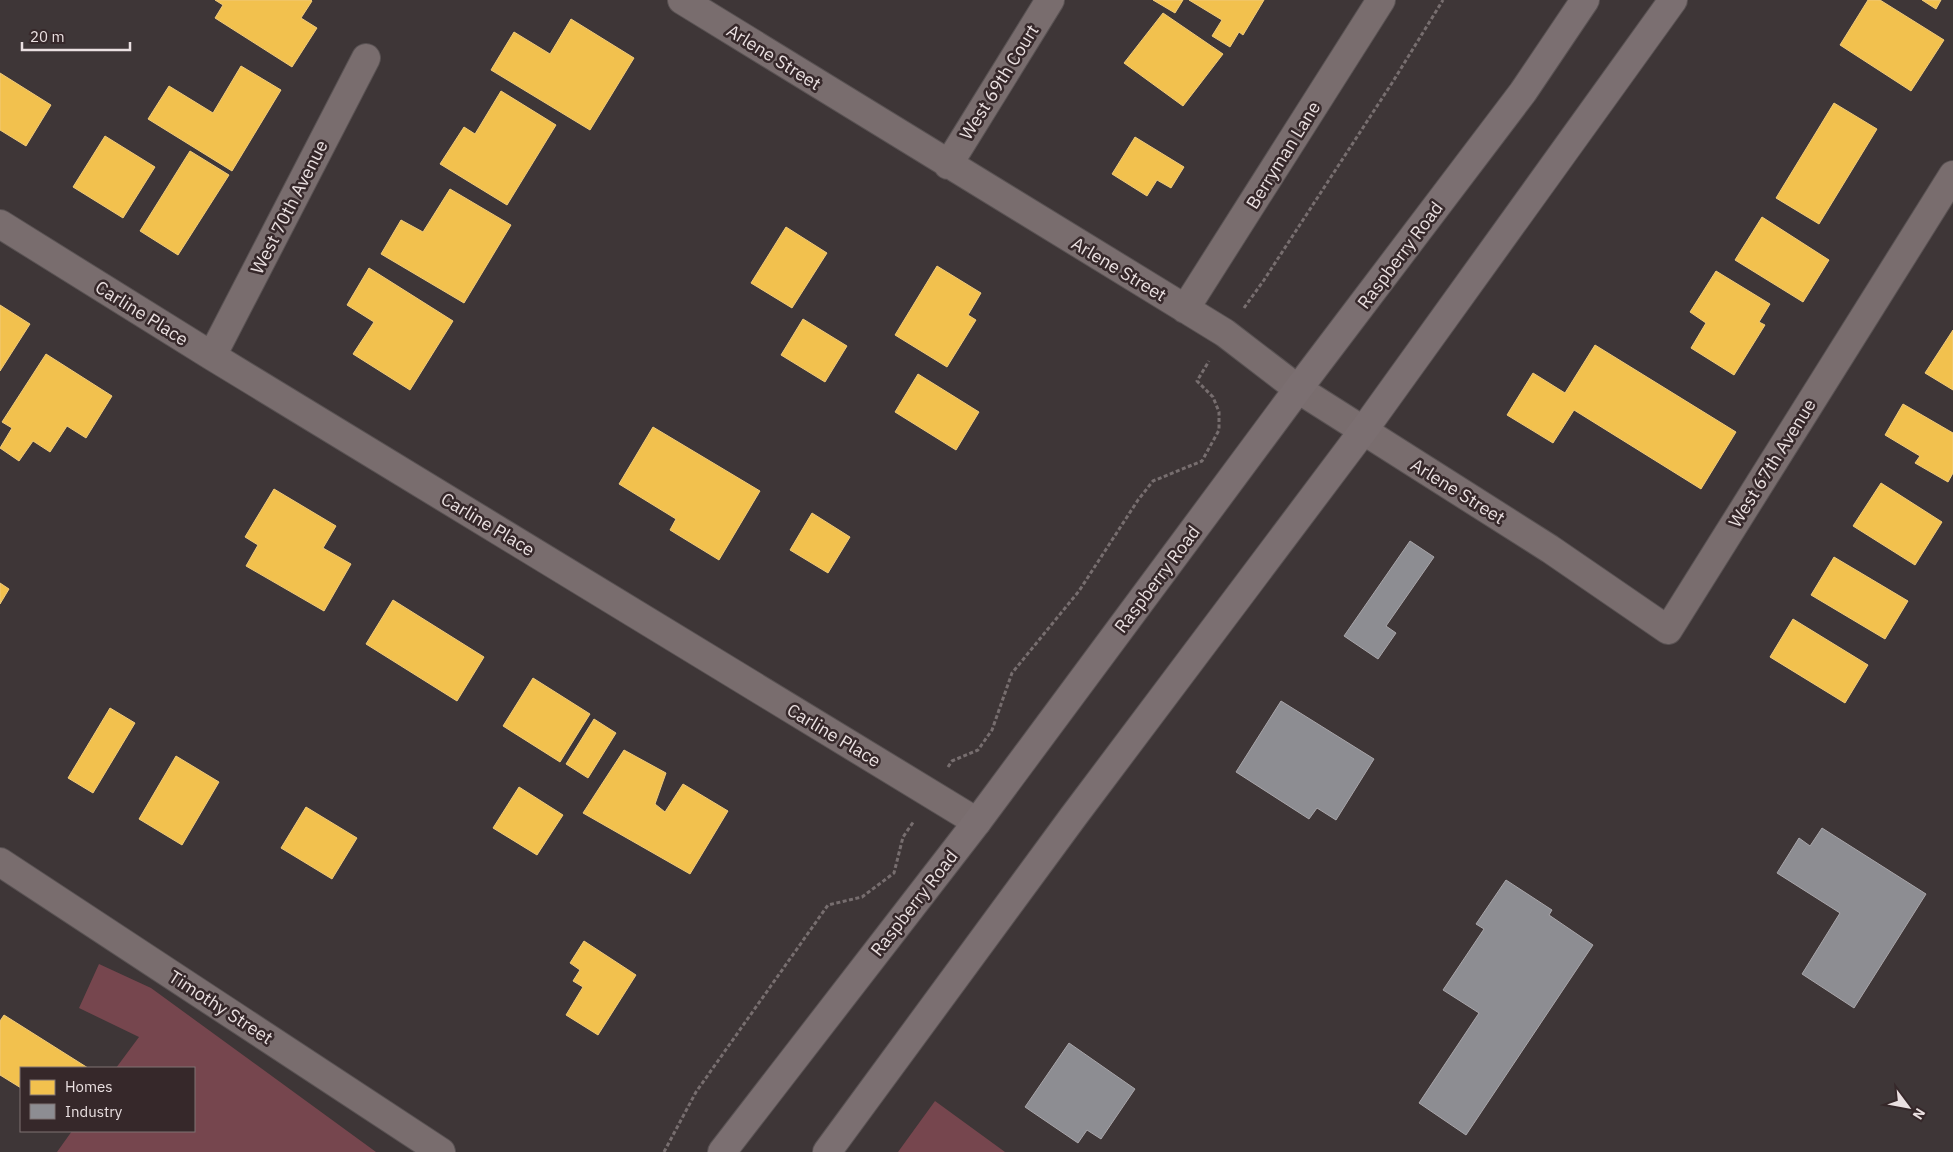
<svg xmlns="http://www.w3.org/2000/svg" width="1953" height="1152" viewBox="0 0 1953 1152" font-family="'IBM Plex Sans',sans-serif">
  <rect width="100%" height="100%" fill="#3e3637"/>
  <path fill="#76464e" d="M99 964 151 988 376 1152H57L72 1131H194V1068H116L139 1037 79 1008Z
    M935 1101 1005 1152H898Z"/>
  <path fill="#f2c14e" stroke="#f0ca7a" d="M215 0H311L312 1 301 18 317 28 292 67 215 18 223 5Z
    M1153 0H1183L1175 13Z
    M1189 0H1264L1243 35 1239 32 1230 47 1212 36 1222 20Z
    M1868 0H1880L1944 40 1911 91 1840 45Z
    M1922 0H1941L1936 9Z
    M1163 13 1223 54 1183 106 1124 63Z
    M571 19 634 58 590 130 491 70 514 32 550 54Z
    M241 66 281 90 232 171 148 119 169 86 213 113Z
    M0 73 51 105 26 146 0 130Z
    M501 91 556 125 507 205 440 164 464 127 475 134Z
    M1834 103 1877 129 1819 224 1776 198Z
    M105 136 155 167 123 218 73 187Z
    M1135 137 1184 167 1171 188 1157 180 1147 196 1112 174Z
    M190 151 229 175 178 255 140 231Z
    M450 189 511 225 464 303 381 254 401 220 423 232Z
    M1762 217 1829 260 1803 302 1735 260Z
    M786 227 827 253 792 308 751 283Z
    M937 266 981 293 968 315 976 320 947 367 895 335Z
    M369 268 453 321 410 390 353 354 374 322 347 305Z
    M1716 271 1770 304 1759 322 1765 325 1734 375 1691 348 1706 323 1690 312Z
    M0 305 30 324 0 371Z
    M803 319 847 346 825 382 781 355Z
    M1953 330V390L1925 373Z
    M1595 345 1736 432 1701 489 1574 410 1553 443 1507 415 1533 373 1565 393Z
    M46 354 112 396 86 438 67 426 50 452 33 441 19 461 0 448 12 428 2 422Z
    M918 374 979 412 956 450 895 412Z
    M1903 404 1953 433V473L1948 482 1915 463 1920 456 1885 435Z
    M653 427 760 491 719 560 670 530 676 519 619 484Z
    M1881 483 1942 522 1915 565 1853 526Z
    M274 489 336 526 323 548 351 564 324 611 246 566 258 545 245 537Z
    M812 513 850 537 828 573 790 550Z
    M1834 557 1908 601 1885 639 1811 595Z
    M0 583 9 589 0 604Z
    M393 600 484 657 457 701 366 644Z
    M1793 619 1868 665 1845 703 1770 657Z
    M533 678 590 714 560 762 503 726Z
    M110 708 135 723 93 793 68 778Z
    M594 719 616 733 588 778 566 764Z
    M624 750 666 773 655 804 665 812 683 784 728 811 690 874 583 813Z
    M176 756 219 782 182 845 139 819Z
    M519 787 563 815 537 855 493 828Z
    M306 807 357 838 332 879 281 848Z
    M584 941 636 975 598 1035 566 1015 583 987 573 981 580 970 570 963Z
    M4 1015 88 1068H21V1088L0 1075V1021Z"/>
  <path fill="#8d8d92" stroke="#a9a6aa" d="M1410 541 1434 557 1386 626 1396 633 1378 659 1344 636Z
    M1281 701 1374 759 1336 820 1317 808 1309 819 1236 772Z
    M1822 828 1926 894 1854 1008 1802 974 1840 913 1777 873 1799 838 1810 846Z
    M1506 880 1552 910 1549 915 1593 945 1466 1135 1419 1103 1479 1013 1443 990 1484 929 1476 924Z
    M1069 1043 1135 1089 1101 1139 1087 1130 1078 1143 1025 1107Z"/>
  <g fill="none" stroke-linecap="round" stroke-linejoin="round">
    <defs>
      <path id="minor" d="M682 0 1225 333 1298 389 1550 549 1668 630 1953 175
        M948 165 1050 0
        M0 224 212 356 977 822
        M1185 309 1381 0
        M212 356 366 58
        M0 862 441 1152"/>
      <path id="secondary" d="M722 1152 977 822 1298 389 1523 92 1585 0
        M827 1152 1073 817 1363 431 1673 0"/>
    </defs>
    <use href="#minor" stroke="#595253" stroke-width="30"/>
    <use href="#secondary" stroke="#595253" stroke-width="30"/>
    <path stroke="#776e6f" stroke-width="3" stroke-dasharray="4 2.5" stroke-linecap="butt" d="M1244 308 1264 280 1392 83 1443 0
      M948 767 952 761 978 750 992 730 1012 673 1079 591 1138 500 1153 481 1202 461 1219 430V412L1213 397 1197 381 1209 361
      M664 1152 696 1092 828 905 862 897 894 873 903 837 914 821"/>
    <use href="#minor" stroke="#796d6e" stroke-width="28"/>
    <use href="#secondary" stroke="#7b6f71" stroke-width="28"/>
  </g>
  <g text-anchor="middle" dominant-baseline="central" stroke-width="5" stroke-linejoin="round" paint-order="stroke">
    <g font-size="18" fill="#eae0e1" stroke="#36282a">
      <text transform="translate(774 57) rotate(32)">Arlene Street</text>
      <text transform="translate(999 82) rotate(-58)">West 69th Court</text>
      <text transform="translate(1283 155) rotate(-58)">Berryman Lane</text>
      <text transform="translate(289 207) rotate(-63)">West 70th Avenue</text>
      <text transform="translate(1400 255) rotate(-53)">Raspberry Road</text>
      <text transform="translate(1119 269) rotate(31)">Arlene Street</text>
      <text transform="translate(142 313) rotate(32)">Carline Place</text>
      <text transform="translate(1772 463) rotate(-58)">West 67th Avenue</text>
      <text transform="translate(1458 491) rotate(32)">Arlene Street</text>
      <text transform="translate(488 524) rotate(31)">Carline Place</text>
      <text transform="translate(1157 579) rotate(-53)">Raspberry Road</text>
      <text transform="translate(834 735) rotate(31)">Carline Place</text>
      <text transform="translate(914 903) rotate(-52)">Raspberry Road</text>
      <text transform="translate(221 1007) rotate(33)">Timothy Street</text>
    </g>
  </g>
  <rect x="20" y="1067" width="175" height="65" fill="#36282a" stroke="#7e7273"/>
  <rect x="30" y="1080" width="25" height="15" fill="#f2c14e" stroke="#7e7273"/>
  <text x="65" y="1092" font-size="15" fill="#eae0e1">Homes</text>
  <rect x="30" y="1104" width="25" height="15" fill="#8d8d92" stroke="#7e7273"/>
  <text x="65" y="1117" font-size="15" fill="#eae0e1">Industry</text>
  <g transform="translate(1908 1107) rotate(122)" stroke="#36282a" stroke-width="4" paint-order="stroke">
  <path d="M0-4L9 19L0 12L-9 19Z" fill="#eae0e1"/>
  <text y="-8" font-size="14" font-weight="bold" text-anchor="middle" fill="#eae0e1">N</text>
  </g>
  <path d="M22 42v8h108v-8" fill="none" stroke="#eae0e1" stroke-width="2.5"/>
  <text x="30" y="42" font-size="15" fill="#eae0e1" stroke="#36282a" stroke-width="4" paint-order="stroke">20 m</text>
</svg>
